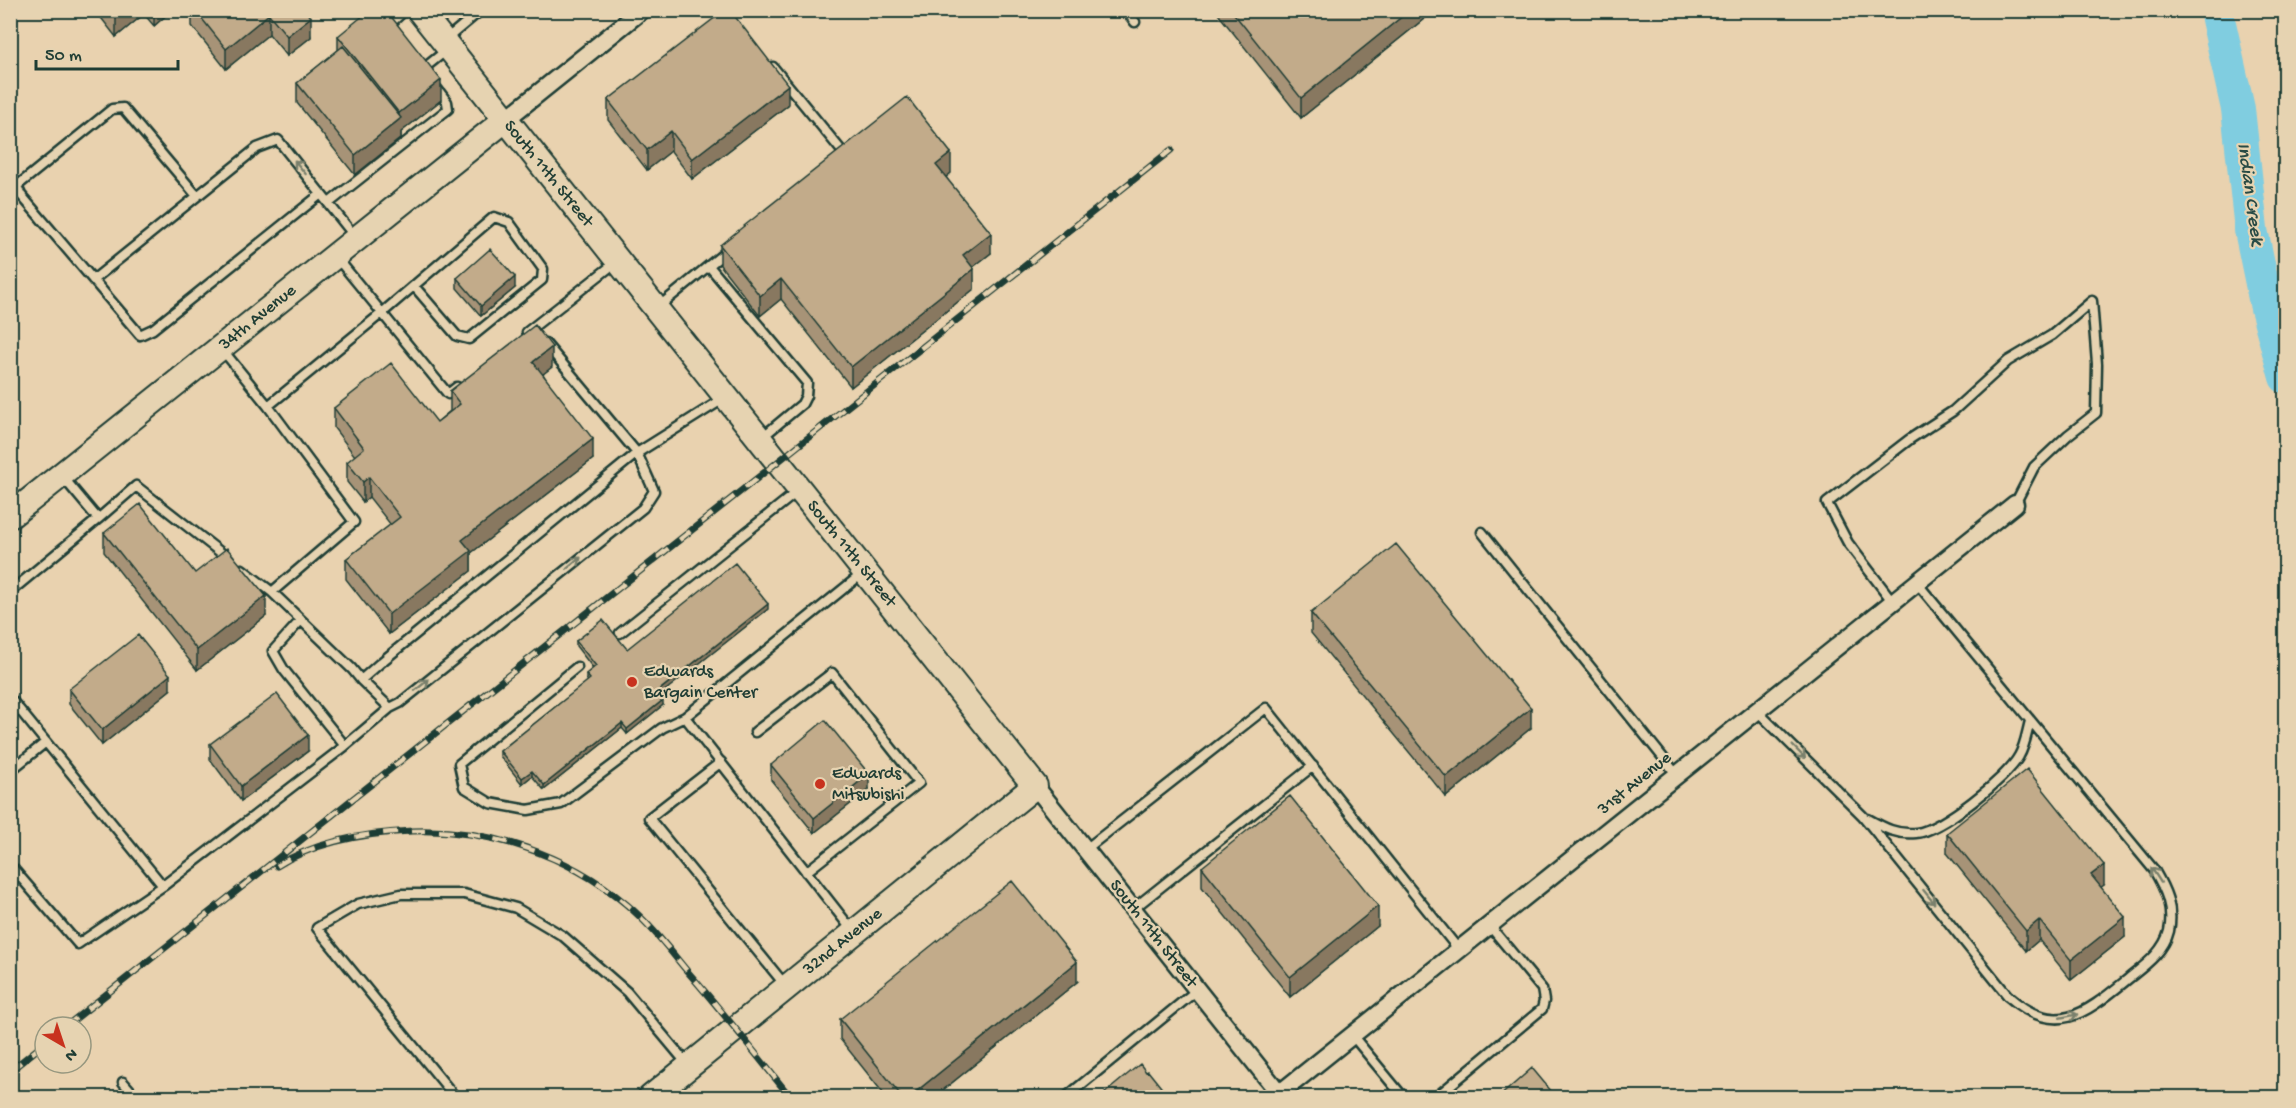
<svg xmlns="http://www.w3.org/2000/svg" width="2296" height="1108" viewBox="0 0 2296 1108" font-family="'Gochi Hand',sans-serif">
  <rect width="100%" height="100%" fill="#e9d2af"/>
  <filter id="ink" filterUnits="userSpaceOnUse"><feTurbulence type="fractalNoise" baseFrequency=".0167" numOctaves="2"/><feDisplacementMap in="SourceGraphic" scale="12" xChannelSelector="R" yChannelSelector="G"/><feConvolveMatrix kernelMatrix="1 2 1 2 8 2 1 2 1" color-interpolation-filters="sRGB"/></filter>
  <g filter="url(#ink)">
    <g fill="none" stroke-linecap="round" stroke-linejoin="round">
      <path stroke="#80cde0" stroke-width="34" d="M2216 10 2238 109 2251 230 2267 308 2286 377"/>
      <defs>
        <path id="lane" d="M1126 10 1135 22
          M393 30 390 27 393 21 405 10
          M444 41 481 10
          M773 67 845 155 843 156
          M423 69 448 49
          M197 196 123 108 112 109 17 186 21 195 140 335 153 329 321 194
          M329 203 448 109 447 102 435 86
          M337 258 382 313 494 217 509 222 543 269 542 280 469 339 457 336 414 286
          M709 266 807 383 806 396 802 404 760 439
          M93 280 257 148 278 140 356 238
          M657 308 728 250
          M527 332 615 263
          M545 343 637 453 723 399
          M221 348 268 406 382 313 448 394 457 387
          M63 477 98 519 136 486 229 559
          M1482 532 1677 775
          M242 569 272 592 354 522 268 406
          M10 592 98 519
          M272 592 352 669 361 680 379 664 637 453 654 491 643 508 400 703 390 708 361 680
          M1893 602 1848 543 1827 503 1910 439 1953 411 2008 361 2052 335 2092 301 2097 364 2096 413 2068 435 2034 467 2015 504
          M301 620 273 651 284 670 345 746 390 708
          M620 633 798 491
          M577 667 459 764 464 787 490 803 528 810 561 804 662 728 685 717
          M10 698 163 886 78 944 10 865
          M1757 711 1863 816 2008 996C2057 1039 2086 1013 2128 979 2144 966 2164 952 2169 931 2174 907 2165 889 2154 870L1917 583
          M755 732 832 673 919 783 806 872
          M721 762 649 818 785 985
          M10 771 46 742
          M1868 819C1884 828 1897 835 1916 833 1941 831 2007 778 2019 756 2025 746 2027 732 2030 721
          M1086 849 1266 708 1459 950
          M163 886 345 746
          M1133 909 1313 766
          M852 930 685 717 863 573
          M1352 1035 1404 1098
          M123 1082 137 1098
          M456 1098 317 928 358 904 401 894H464L516 908 563 936 627 992 688 1065
          M1065 1098 1197 990
          M1435 1098 1542 1009 1544 1001 1542 989 1489 925"/>
        <path id="street" d="M505 120 642 10
          M1035 786 1283 1098
          M1279 1094 2015 504"/>
        <path id="secondary" d="M419 10 1035 786 650 1098
          M10 516 505 120"/>
      </defs>
      <use href="#lane" stroke="#1f3d34" stroke-width="13"/>
      <use href="#street" stroke="#1f3d34" stroke-width="21"/>
      <use href="#secondary" stroke="#1f3d34" stroke-width="28"/>
      <use href="#lane" stroke="#e6d3b1" stroke-width="8"/>
      <use href="#street" stroke="#e6d3b1" stroke-width="16"/>
      <use href="#secondary" stroke="#e6d3b1" stroke-width="24"/>
      <defs>
        <path id="rail" d="M277 866C316 841 366 833 412 831 488 828 567 854 626 904 649 923 668 948 687 971 723 1012 757 1055 791 1098
          M65 1027 1171 150
          M10 1071 45 1043"/>
      </defs>
      <use href="#rail" stroke="#1f3d34" stroke-width="7"/>
      <use href="#rail" stroke="#e6d3b1" stroke-width="4.5" stroke-dasharray="14" stroke-linecap="butt"/>
    </g>
    <path fill="#a79377" stroke="#1f3d34" stroke-width="1.5" d="M95 10H172L154 26 144 14 116 37Z
      M192 10H305L311 37 287 56 269 34 226 69 192 26Z
      M1215 10H1435L1301 118Z
      M338 36 441 100 401 132V138L355 175 297 103V83L338 50Z
      M608 100 788 105 692 179 671 151 647 170 608 120Z
      M951 173 946 177 991 253 973 267 974 289 851 387 781 299 760 316 720 265V245Z
      M457 278 515 288 481 316 457 288Z
      M552 367 543 374 593 459 471 553V571L389 634 346 579V559L391 525 369 497 363 502 347 482V462L355 456 334 428V408L437 422 450 411V391Z
      M104 533 195 573 266 616 197 670 104 552Z
      M768 609 659 695 663 705 627 734 622 728 544 790 532 776 522 784 500 756V751L588 681 586 679V674L593 668 576 646V641L627 649Z
      M1311 613 1531 728 1446 797 1311 633Z
      M69 689 170 690 102 745 69 704Z
      M210 744 308 751 241 801 210 759Z
      M771 765 869 789 814 833 771 780Z
      M1947 833 2104 885 2101 887 2125 937 2071 980 2039 940 2026 951 1947 853Z
      M1202 867 1378 926 1290 997 1202 887Z
      M1077 982 933 1098H887L840 1039V1019Z"/>
    <path fill="#887861" stroke="#1f3d34" stroke-width="1.5" d="M124 10H144V14L116 37V17Z
      M154 10H172L154 26Z
      M1410 10H1435L1301 118V98Z
      M269 14V34L226 69V49Z
      M311 17V37L287 56V36Z
      M441 80V100L401 132V138L355 175V155L399 120V113Z
      M788 85V105L692 179V159Z
      M671 131V151L647 170V150Z
      M951 153V173L936 185V165Z
      M991 233V253L963 275V255Z
      M974 269V289L851 387V367Z
      M515 277V288L481 316V306Z
      M781 279V299L760 316V296Z
      M552 347V367L533 382V362Z
      M593 439V459L471 553V571L389 634V614L462 540Z
      M369 477V497L363 502V482Z
      M266 596V616L197 670V650Z
      M768 604V609L657 697V692Z
      M170 675V690L102 745V730Z
      M663 700V705L627 734V729Z
      M1531 708V728L1446 797V777Z
      M622 723V728L544 790V785Z
      M308 735V751L241 801V786Z
      M532 771V776L522 784V778Z
      M869 774V789L814 833V818Z
      M2104 865V885L2091 895V875Z
      M1378 906V926L1290 997V977Z
      M2125 917V937L2071 980V960Z
      M2039 920V940L2026 951V931Z
      M1077 962V982L933 1098H908Z"/>
    <path fill="#c2ab8a" stroke="#1f3d34" stroke-width="1.5" d="M111 10H124L116 17Z
      M195 10H305L311 17 287 36 269 14 226 49Z
      M370 10H386L441 80 399 113 338 36Z
      M725 10H730L788 85 692 159 671 131 647 150 608 100Z
      M1231 10H1410L1301 98Z
      M343 46 401 118 355 155 297 83Z
      M907 97 951 153 936 165 991 233 963 255 974 269 851 367 781 279 760 296 720 245Z
      M490 249 515 277 481 306 457 278Z
      M535 325 552 347 533 362 593 439 462 540 471 551 389 614 346 559 400 517 369 477 363 482 347 462 364 448 334 408 391 363 437 422 460 404 450 391Z
      M140 504 195 573 227 548 266 596 197 650 104 533Z
      M1396 544 1531 708 1446 777 1311 613Z
      M735 563 768 604 657 692 663 700 627 729 622 723 544 785 532 771 522 778 500 751 590 679 586 674 596 666 576 641 603 620 627 649Z
      M138 635 170 675 102 730 69 689Z
      M277 694 308 735 241 786 210 744Z
      M825 720 869 774 814 818 771 765Z
      M2027 769 2104 865 2091 875 2125 917 2071 960 2039 920 2026 931 1947 833Z
      M1290 796 1378 906 1290 977 1202 867Z
      M1012 881 1077 962 908 1098H903L840 1019Z
      M1140 1064 1146 1072 1148 1071 1164 1091 1162 1093 1166 1098H1109L1105 1093Z
      M1532 1068 1557 1098H1498Z"/>
    <defs><path id="oneway-shaft" d="M-6 0H5M1.5-3L5.5 0L1.5 3" fill="none" stroke-width="1.6" stroke-linecap="round" stroke-linejoin="round" transform="scale(1.5)"/></defs>
    <g stroke="#79806c">
      <use href="#oneway-shaft" transform="translate(300 167) rotate(-129)"/>
      <use href="#oneway-shaft" transform="translate(574 563) rotate(-39)"/>
      <use href="#oneway-shaft" transform="translate(422 685) rotate(-39)"/>
      <use href="#oneway-shaft" transform="translate(1799 752) rotate(45)"/>
      <use href="#oneway-shaft" transform="translate(2156 875) rotate(-123)"/>
      <use href="#oneway-shaft" transform="translate(1929 897) rotate(51)"/>
      <use href="#oneway-shaft" transform="translate(2069 1016) rotate(-11)"/>
    </g>
  </g>
  <g fill="#c8321e" stroke="#e6d3b1" stroke-width="2">
    <circle cx="632" cy="682" r="6"/>
    <circle cx="820" cy="784" r="6"/>
  </g>
  <g text-anchor="middle" dominant-baseline="central" stroke-width="4.5" stroke-linejoin="round" paint-order="stroke">
    <g font-size="18" fill="#1f3d34" stroke="#e6d3b1">
      <text transform="translate(548 174) rotate(51)">South 11th Street</text>
      <text transform="translate(258 318) rotate(-39)">34th Avenue</text>
      <text transform="translate(851 554) rotate(51)">South 11th Street</text>
      <text transform="translate(1635 784) rotate(-39)">31st Avenue</text>
      <text transform="translate(1153 934) rotate(52)">South 11th Street</text>
      <text transform="translate(843 942) rotate(-39)">32nd Avenue</text>
    </g>
    <g font-size="18" fill="#1f3d34" stroke="#e6d3b1" text-anchor="start">
      <text x="644" y="672">Edwards<tspan x="644" dy="21">Bargain Center</tspan></text>
      <text x="832" y="774">Edwards<tspan x="832" dy="21">Mitsubishi</tspan></text>
    </g>
    <g font-size="20" font-style="italic" fill="#294b45" stroke="#e6d3b1">
      <text transform="translate(2249 194) rotate(82)">Indian Creek</text>
    </g>
  </g>
  <rect width="2296" height="1108" fill="none" stroke="#e6d3b1" stroke-width="36"/>
  <rect x="18" y="18" width="2260" height="1072" fill="none" stroke="#1f3d34" stroke-width="2" filter="url(#ink)"/>
  <g transform="translate(63 1045) rotate(141)"><circle r="28" fill="#e6d3b1" stroke="#96977f" stroke-width="1.5"/>
  <path d="M0-4.5L10 22L0 15L-10 22Z" fill="#c8321e"/>
  <text y="-9" font-size="16" font-weight="bold" text-anchor="middle" fill="#1f3d34">N</text>
  </g>
  <path d="M36 60v9h142v-9" fill="none" stroke="#1f3d34" stroke-width="3"/>
  <text x="45" y="60" font-size="18" fill="#1f3d34" stroke="#e6d3b1" stroke-width="4.5" paint-order="stroke">50 m</text>
</svg>
